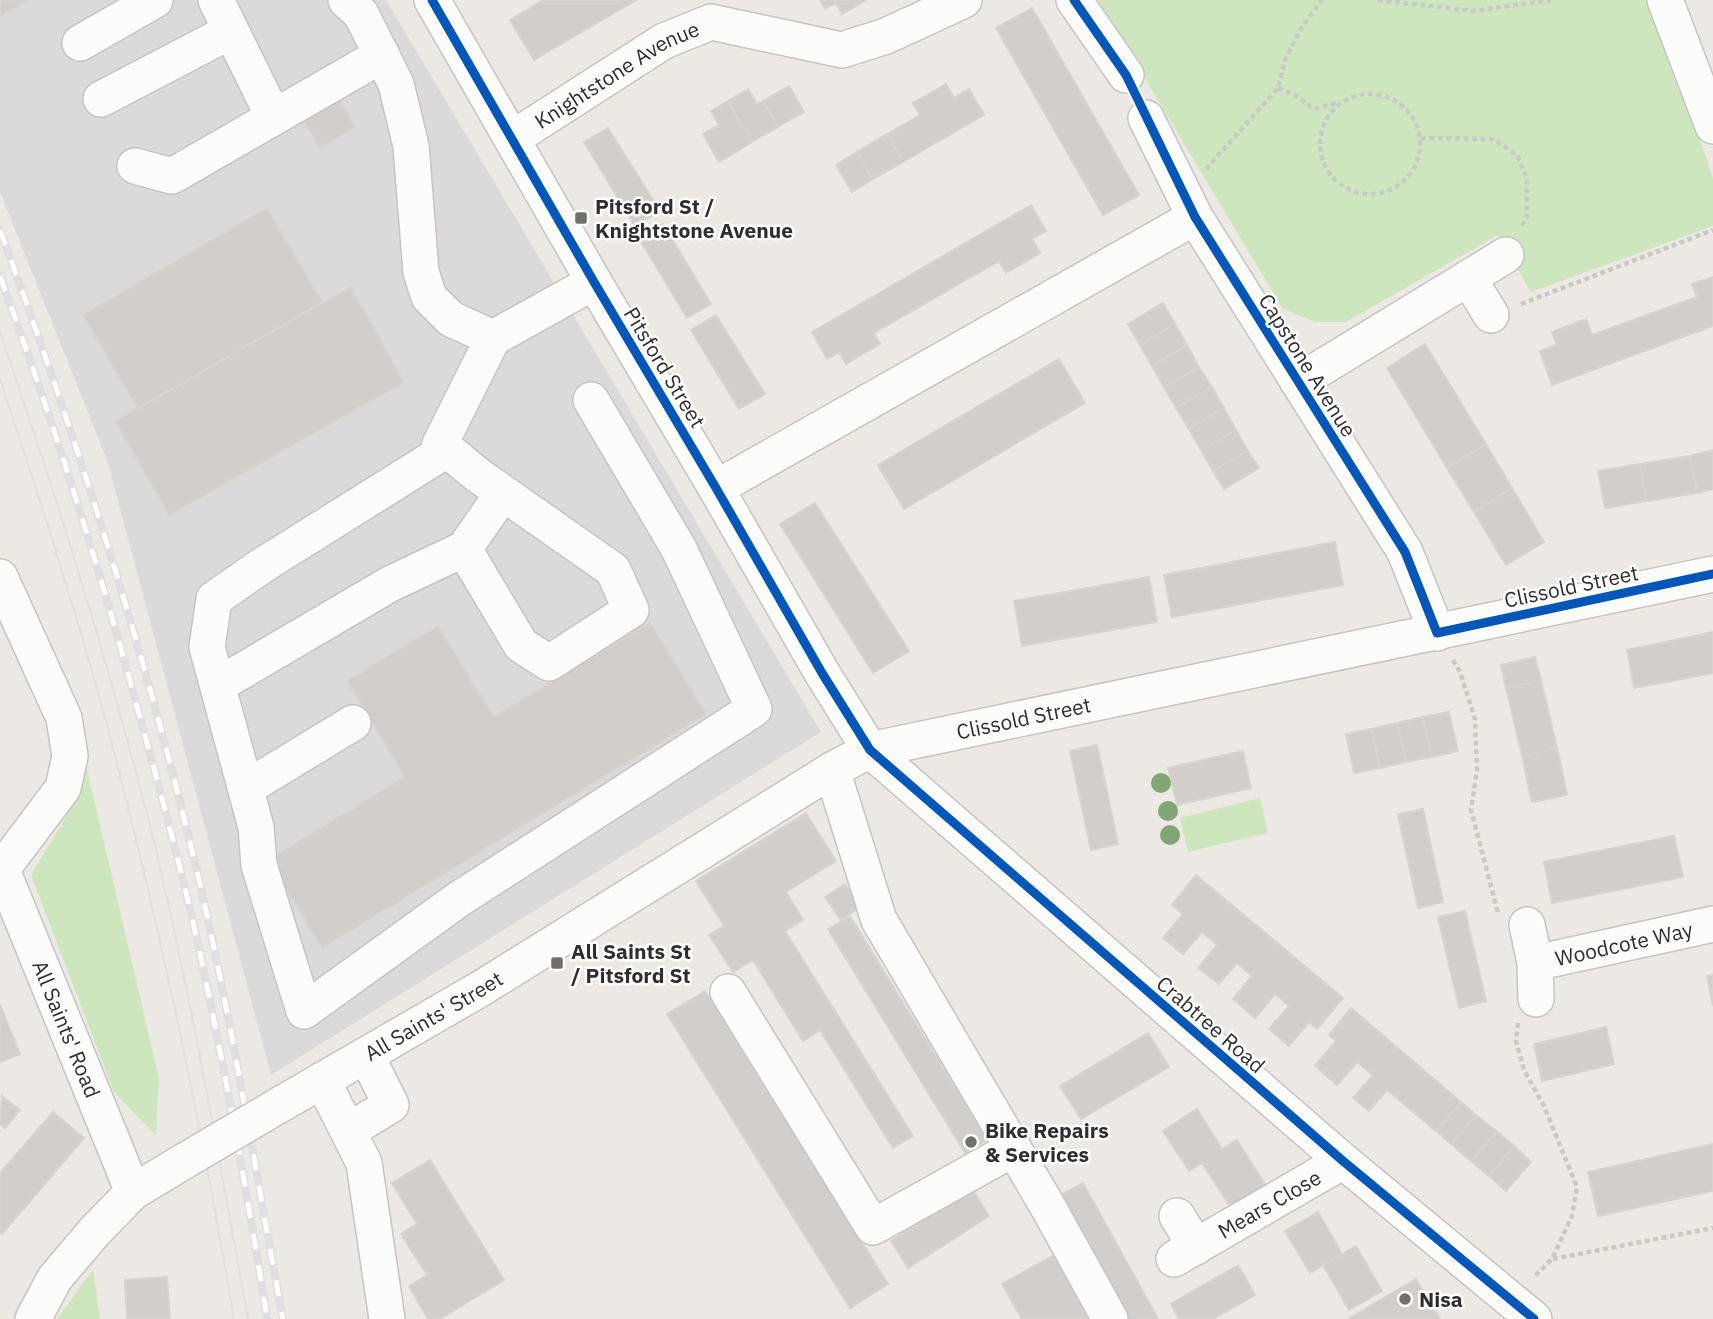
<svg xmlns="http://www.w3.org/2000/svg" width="1713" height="1319" viewBox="0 0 1713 1319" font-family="'IBM Plex Sans',sans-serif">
  <rect width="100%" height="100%" fill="#ece8e4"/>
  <path fill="#dcd9db" d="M0 0H386L821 732 271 1075 107 460 0 192Z"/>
  <path fill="#cee6be" d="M1098 0H1652L1713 178V226L1531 292 1498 235 1346 322H1316L1283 309Z
    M84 756 159 1079 156 1136 114 1092 31 875 72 807Z
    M1260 798 1268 833 1188 852 1180 818Z
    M93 1269 100 1319H57Z"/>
  <path fill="#d1cecb" stroke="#d7d4d0" stroke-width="2" d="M0 0H29L0 16Z
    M543 0H636L534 60 510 20Z
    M820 0H866L842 14 836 3 825 9Z
    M1032 8 1139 195 1103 215 996 28Z
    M946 84 954 98 969 89 984 115 903 162 887 134 920 115 913 103Z
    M789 86 804 112 778 127 763 101Z
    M748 89 757 104 763 101 778 127 752 142 728 101Z
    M337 96 355 127 320 148 301 117Z
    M728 101 752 142 719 162 703 134 719 125 711 111Z
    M608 128 660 211 635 226 584 142Z
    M887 134 903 162 873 179 857 152Z
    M857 152 873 179 852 192 836 165Z
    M1031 205 1046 231 1032 239 1040 253 1006 273 999 261 874 333 880 344 846 364 839 352 827 359 812 332Z
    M267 208 322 302 138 409 83 315Z
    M663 224 711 304 687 318 639 238Z
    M1713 277V326L1552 385 1540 351 1557 345 1552 332 1586 319 1592 335 1697 297 1692 284Z
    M351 287 404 382 169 515 115 421Z
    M1163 303 1175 324 1140 345 1128 324Z
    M716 315 765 394 739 409 691 330Z
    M1175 324 1187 345 1152 366 1140 345Z
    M1425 344 1486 444 1447 468 1387 368Z
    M1187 345 1199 367 1164 387 1152 366Z
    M1059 359 1085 403 904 509 878 465Z
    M1199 367 1212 387 1176 408 1164 387Z
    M1212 387 1224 408 1189 429 1176 408Z
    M1224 408 1236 430 1201 450 1189 429Z
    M1236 430 1248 451 1213 471 1201 450Z
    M1486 444 1512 488 1474 512 1447 468Z
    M1713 450V489L1697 493 1690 456Z
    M1248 451 1259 468 1224 489 1213 471Z
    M1690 456 1697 493 1646 501 1640 464Z
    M1640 464 1646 501 1605 508 1598 471Z
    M1512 488 1544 542 1506 565 1474 512Z
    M815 503 909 651 873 673 780 524Z
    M1335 542 1343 585 1172 617 1164 575Z
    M1149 577 1157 622 1022 646 1014 601Z
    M650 622 706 714 322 948 268 860 405 777 347 681 438 626 494 717Z
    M1713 632V673L1634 688 1627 650Z
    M1535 657 1541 680 1506 688 1501 665Z
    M1541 680 1557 748 1522 756 1506 688Z
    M1449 712 1458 751 1432 757 1423 717Z
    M1423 717 1432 757 1406 762 1397 723Z
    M1397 723 1406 762 1380 768 1371 729Z
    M1371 729 1380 768 1354 773 1346 734Z
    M1097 745 1118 844 1091 850 1070 751Z
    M1557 748 1567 795 1532 802 1522 756Z
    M1243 751 1251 788 1177 805 1168 768Z
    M1423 809 1443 902 1418 908 1398 814Z
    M806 813 836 861 786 892 803 920 785 931 913 1136 893 1148 820 1030 803 1041 753 960 733 972 709 935 724 926 696 881Z
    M1674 836 1683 877 1552 903 1544 862Z
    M1196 875 1343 998 1317 1029 1309 1022 1289 1046 1269 1029 1289 1006 1275 994 1255 1018 1233 999 1252 976 1237 963 1219 984 1198 968 1217 945 1202 932 1183 954 1163 938 1183 914 1172 905Z
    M845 884 860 907 841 920 825 897Z
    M1465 911 1486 1001 1459 1008 1438 917Z
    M850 916 987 1140 965 1153 828 929Z
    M1713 975V1006L1707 976Z
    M705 991 888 1284 850 1308 667 1014Z
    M0 1005 20 1054 0 1062Z
    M1351 1008 1461 1102 1436 1131 1387 1090 1369 1111 1353 1098 1373 1075 1357 1062 1337 1085 1315 1066 1336 1041 1329 1035Z
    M1606 1027 1614 1064 1542 1081 1534 1044Z
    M1148 1033 1169 1067 1081 1119 1060 1086Z
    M2 1096 20 1110 5 1128 0 1124Z
    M1461 1102 1476 1115 1451 1144 1436 1131Z
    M1197 1109 1222 1149 1237 1140 1266 1186 1232 1209 1202 1163 1189 1171 1163 1131Z
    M53 1112 84 1138 2 1234 0 1232V1173Z
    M1476 1115 1496 1131 1471 1161 1451 1144Z
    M1496 1131 1514 1146 1489 1176 1471 1161Z
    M1713 1144V1191L1598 1216 1588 1172Z
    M1514 1146 1531 1162 1506 1191 1489 1176Z
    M430 1160 504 1280 440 1319H428L409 1286 427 1275 401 1234 417 1224 392 1183Z
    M1083 1183 1158 1319H1127L1059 1196Z
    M972 1189 989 1216 908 1268 891 1241Z
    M1318 1212 1342 1254 1310 1273 1285 1231Z
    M1356 1246 1382 1291 1349 1310 1323 1265Z
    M1054 1255 1090 1319H1022L1002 1284Z
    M1238 1265 1255 1295 1213 1319H1179L1171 1304Z
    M167 1277 170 1319H127L125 1280Z
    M1416 1279 1440 1319H1348Z"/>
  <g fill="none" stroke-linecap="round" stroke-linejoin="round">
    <defs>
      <g id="minor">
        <path d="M216 0 273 116"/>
        <path d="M346 0 361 14 396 84 411 146 421 272 429 297 451 319 493 338 594 282"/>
        <path d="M432 0 594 282 716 488 822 673 870 750 1343 1161 1534 1319"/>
        <path d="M1074 0 1126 75"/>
        <path d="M1665 0 1713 126"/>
        <path d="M80 43 155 0"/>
        <path d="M101 99 231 31"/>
        <path d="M1146 118 1195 217 1405 552 1437 633"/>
        <path id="s1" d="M513 138 664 41 711 22 842 50 886 36 964 0"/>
        <path d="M135 166 172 176 382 55"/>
        <path d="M1469 279 1491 315"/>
        <path d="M493 338 440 444 437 456 263 565 214 599 207 647 256 827 259 865 304 1011 459 899 754 709 679 549 591 400"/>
        <path d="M1298 382 1506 255"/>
        <path d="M440 444 479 476 613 570 631 610 549 663 521 645 464 549 503 493"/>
        <path d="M716 488 1195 217"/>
        <path d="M0 577 64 718 70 756 63 788 2 869"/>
        <path d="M218 685 390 584 464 549"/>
        <path d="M832 770 879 920 1048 1207 1110 1319"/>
        <path d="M246 788 353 723"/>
        <path id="s2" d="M0 865 133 1192"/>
        <path d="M1527 925 1535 963 1536 999"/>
        <path id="s3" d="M1535 963 1713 924"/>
        <path d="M728 992 873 1227 1013 1149"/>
        <path d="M322 1080 364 1163 387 1319"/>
        <path id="s4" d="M276 1107 480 989 832 770 870 750 1713 574"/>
        <path d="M348 1131 391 1105 366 1055"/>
        <path d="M1177 1216 1196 1247"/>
        <path id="s5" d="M1174 1259 1343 1161"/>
        <path d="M33 1319 55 1278 94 1232 133 1192 186 1160"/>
      </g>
    </defs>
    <use href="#minor" stroke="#c5c4c5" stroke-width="38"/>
    <path stroke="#c9c9c8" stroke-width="4.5" stroke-dasharray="5 3.5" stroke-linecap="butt" d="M1378 0 1474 11 1551 0
      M1278 88 1295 95 1314 109 1340 102
      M1320 144a50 50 0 1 1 100 0a50 50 0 1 1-100 0Z
      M1421 138 1493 139 1517 155 1527 179V217L1520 229
      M1206 169 1278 88 1285 60 1300 30 1322 0
      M1521 304 1713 230
      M1453 660 1460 672 1475 719 1477 770 1471 810 1498 913
      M1518 1023 1516 1041 1524 1070 1544 1106 1577 1187 1572 1216 1552 1259 1534 1277
      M1553 1259 1713 1228"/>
    <use href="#minor" stroke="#fcfcfb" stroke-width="35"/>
    <path stroke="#dfdfe1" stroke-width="2" d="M0 332C58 500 111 670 154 842 192 1000 219 1160 248 1319
      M0 379C37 491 74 604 105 718 158 916 200 1117 234 1319"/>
    <defs>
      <path id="rail" d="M0 230C81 450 152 673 204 902 235 1040 257 1180 283 1319
        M0 276C51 415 96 557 135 699 160 790 185 881 204 972 228 1087 249 1203 267 1319"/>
    </defs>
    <use href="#rail" stroke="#dfdfe1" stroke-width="8"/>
    <use href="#rail" stroke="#fff" stroke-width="5" stroke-dasharray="16" stroke-linecap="butt"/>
    <defs>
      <path id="minor-bridge" d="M186 1160 276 1107"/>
    </defs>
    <use href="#minor-bridge" stroke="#c5c4c5" stroke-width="38" stroke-linecap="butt"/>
    <use href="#minor-bridge" stroke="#fcfcfb" stroke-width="35"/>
    <defs>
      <path id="cycleway" d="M432 0 594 282 716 488 822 673 870 750 1343 1161 1534 1319
        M1074 0 1126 75 1195 217 1405 552 1437 633 1713 574"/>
    </defs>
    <use href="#cycleway" stroke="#fff" stroke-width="13"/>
    <use href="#cycleway" stroke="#0057b8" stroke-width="9"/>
  </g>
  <g fill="#82a575">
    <circle cx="1161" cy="783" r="10"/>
    <circle cx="1168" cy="811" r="10"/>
    <circle cx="1170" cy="835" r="10"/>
  </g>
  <g fill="#706f6e" stroke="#fff" stroke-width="2.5">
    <rect x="574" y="211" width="14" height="14" rx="3.5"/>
    <rect x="550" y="956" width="14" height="14" rx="3.5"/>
    <circle cx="971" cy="1142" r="7"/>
    <circle cx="1405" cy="1299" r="7"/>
  </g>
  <g text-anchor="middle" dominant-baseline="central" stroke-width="5" stroke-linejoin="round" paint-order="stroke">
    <g font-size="21" fill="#2e2e2e" stroke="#fff">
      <text stroke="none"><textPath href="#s1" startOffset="122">Knightstone Avenue</textPath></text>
      <text transform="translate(1308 365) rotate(58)">Capstone Avenue</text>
      <text transform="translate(665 367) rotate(59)">Pitsford Street</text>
      <text transform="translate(1571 586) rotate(-12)">Clissold Street</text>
      <text stroke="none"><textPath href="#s4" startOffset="850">Clissold Street</textPath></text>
      <text stroke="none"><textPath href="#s3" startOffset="91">Woodcote Way</textPath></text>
      <text stroke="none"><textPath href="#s4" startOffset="182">All Saints' Street</textPath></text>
      <text transform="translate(1211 1024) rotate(41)">Crabtree Road</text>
      <text stroke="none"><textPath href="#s2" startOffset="177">All Saints' Road</textPath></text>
      <text stroke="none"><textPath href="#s5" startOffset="110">Mears Close</textPath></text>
    </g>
    <g font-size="21" font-weight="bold" fill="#2e2e2e" stroke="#fff" text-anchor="start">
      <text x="595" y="206">Pitsford St /<tspan x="595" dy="24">Knightstone Avenue</tspan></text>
      <text x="571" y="951">All Saints St<tspan x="571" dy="24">/ Pitsford St</tspan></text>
      <text x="985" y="1130">Bike Repairs<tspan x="985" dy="24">&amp; Services</tspan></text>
      <text x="1419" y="1299">Nisa</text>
    </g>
  </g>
</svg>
